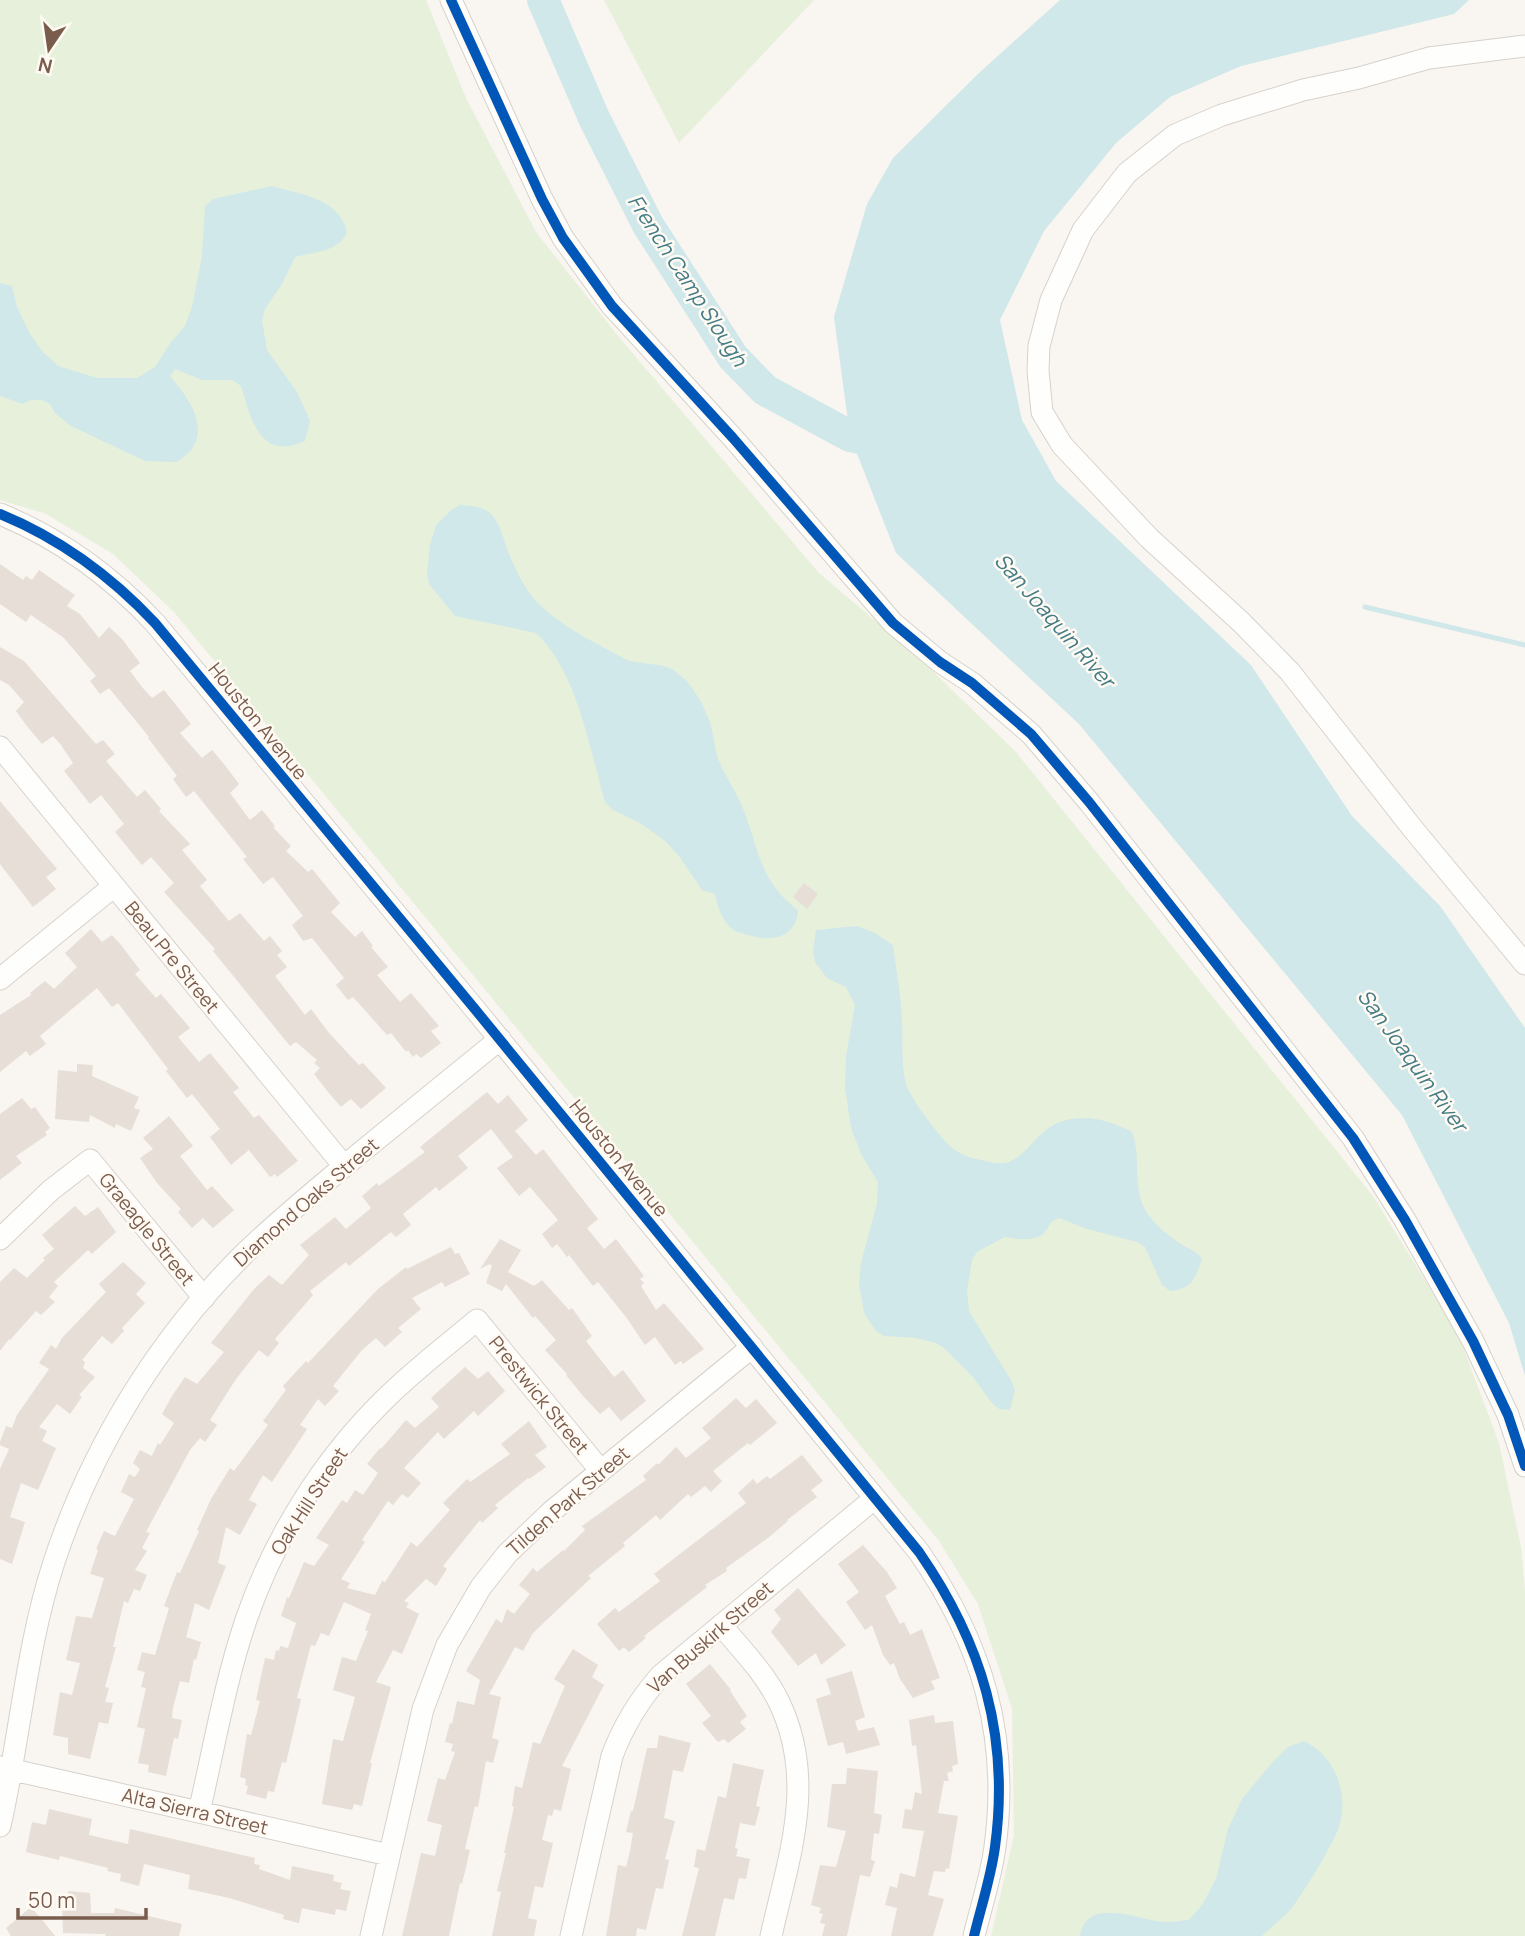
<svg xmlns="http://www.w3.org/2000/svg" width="1525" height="1936" viewBox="0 0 1525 1936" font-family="Manrope,sans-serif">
  <rect width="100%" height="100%" fill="#f9f5f0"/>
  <path fill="#e7f0db" d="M0 0H426L466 98 536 232 618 336 819 573 918 657 1016 752 1373 1196 1458 1334 1499 1443 1521 1547 1525 1590V1936H991L1014 1835 1012 1709 978 1604 939 1541 174 612 113 554 46 514 0 500Z
    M604 0H814L679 143Z"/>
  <path fill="#d0e8ea" d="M1060 0H1469L1454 14 1241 66 1170 97 1116 143 1044 231 1000 320 1022 420 1056 481 1251 665 1352 816 1440 906 1525 1028V1376L1509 1323 1402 1115 1079 724 896 553 850 436 834 317 867 204 893 158 979 73Z
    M272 186C302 195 339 198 347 232 339 252 314 252 295 257L282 284 265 309 262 320 267 350 297 392 310 421 305 441C259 462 251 418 241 386L232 380H202L175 369 170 376C185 394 208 422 193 447 190 453 182 458 177 462L145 461 71 426 55 413 50 404 42 400H31L22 404 0 396V283L12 286 17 307 30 334 42 351 58 366 97 378H137L155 367 171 342 185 326 192 307 202 256 205 206 213 199Z
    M460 505C471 506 482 506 491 514 499 522 503 537 507 548 514 567 524 589 539 604 562 627 596 643 625 659 641 666 662 661 676 672 692 683 702 702 709 720 714 733 714 748 719 761 725 776 735 790 741 804 760 847 756 878 798 910 796 939 771 942 748 935 742 933 736 932 732 929 721 919 718 908 715 894L702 890 679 856 665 841 640 823 613 810 605 802C590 750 577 671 536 633L455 616 429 584 427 574 430 545 436 525 451 510Z
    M857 926 875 933 893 945C896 970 901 995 902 1020 903 1041 901 1063 906 1084 909 1096 939 1136 949 1145 955 1151 964 1156 972 1158 984 1160 998 1166 1009 1162 1025 1155 1033 1140 1046 1130 1072 1110 1106 1118 1132 1132 1142 1158 1131 1188 1147 1213 1156 1226 1171 1238 1184 1246 1192 1250 1196 1252 1202 1258 1196 1278 1192 1289 1170 1291L1162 1285 1145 1247 1137 1242 1087 1229 1059 1218C1047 1223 1051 1226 1044 1233 1036 1242 1015 1239 1005 1237L977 1252 972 1260 967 1291 969 1311 1012 1382 1015 1390 1010 1410 999 1409 991 1402 973 1377 944 1348 936 1343 916 1338 884 1336 876 1331 864 1313 859 1284 861 1263 877 1203 878 1182 862 1156 851 1128 845 1088 846 1056 855 1005 846 987 827 978 815 962 813 952 816 930Z
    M1304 1741C1337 1756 1351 1799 1337 1832 1328 1852 1309 1884 1296 1902 1288 1915 1273 1925 1262 1936H1080C1086 1898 1132 1917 1156 1921 1166 1923 1179 1921 1189 1920L1202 1905 1216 1879 1228 1829 1242 1799 1270 1765 1288 1747Z"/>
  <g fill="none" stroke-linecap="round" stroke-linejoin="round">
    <path stroke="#d0e8ea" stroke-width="5" d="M1365 607 1525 645"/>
    <path stroke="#d0e8ea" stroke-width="32" d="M543 0 594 118 648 225 733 357 765 390 850 436 891 444"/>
  </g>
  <path fill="#e6ded7" d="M0 564 23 580 26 576 32 580 39 570 75 595 67 606 80 614 99 638 109 627 122 639 140 663 130 671 142 687 152 698 164 690 191 724 180 733 202 758 212 750 224 764 239 784 230 793 250 820 262 810 275 826 273 827 291 846 286 851 308 872 312 869 340 903 331 912 355 937 362 931 373 946 371 947 388 967 377 975 400 1002 411 993 439 1026 431 1031 441 1043 421 1058 416 1054 413 1057 408 1050 406 1052 391 1033 387 1035 353 997 348 1000 336 985 344 978 312 938 303 941 292 925 303 916 273 877 263 884 243 859 247 857 194 791 186 797 173 779 177 776 148 738 149 737 109 688 100 694 90 681 96 676 64 638 31 615 26 622 0 604Z
    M0 647 24 661 96 744 103 740 115 754 106 761 137 797 145 790 161 809 159 811 190 844 182 850 207 880 200 886 229 921 240 913 264 941 270 936 282 951 277 955 287 967 275 976 305 1015 311 1009 329 1033 359 1065 363 1063 386 1088 361 1109 351 1099 341 1107 328 1092 314 1074 320 1068 314 1063 317 1060 296 1042 290 1046 213 951 215 949 164 892 174 883 151 857 142 865 115 832 124 824 101 795 90 804 64 771 73 763 61 745 53 736 42 744 26 725 16 711 24 702 9 685 0 680Z
    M0 801 57 869 46 877 56 889 33 907 0 864Z
    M804 883 818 894 807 909 793 897Z
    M91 929 102 942 112 935 121 945 140 970 135 974 156 998 161 994 190 1028 178 1037 199 1062 210 1053 239 1088 233 1092 254 1118 259 1115 298 1161 277 1177 275 1174 270 1177 249 1150 231 1165 210 1137 220 1129 192 1094 187 1098 166 1071 168 1069 118 1003 112 1007 97 988 40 1036 46 1044 30 1056 26 1051 0 1072V1015L31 995 30 993 45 981 54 989 77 967 65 953Z
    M77 1064 93 1065 92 1076 139 1097 134 1108 140 1110 131 1131 116 1124 115 1128 90 1115 89 1122 55 1119 58 1070 77 1072Z
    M487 1092 498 1104 508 1095 528 1120 515 1131 536 1155 543 1149 598 1219 587 1228 604 1249 616 1239 644 1276 640 1279 644 1283 641 1286 656 1310 664 1303 704 1349 683 1364 681 1361 675 1365 655 1337 645 1345 626 1317 598 1282 593 1286 569 1255 567 1257 557 1244 552 1248 542 1234 558 1220 530 1187 519 1196 497 1168 513 1157 491 1129 458 1156 468 1168 439 1191 436 1187 403 1214 411 1225 396 1237 391 1232 349 1266 346 1262 310 1291 313 1295 275 1339 279 1343 268 1357 259 1350 236 1379 210 1420 217 1425 205 1442 200 1438 190 1450 146 1532 150 1533 142 1548 147 1551 135 1570 147 1575 140 1591 134 1589 128 1603 124 1601 113 1647H116L105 1687 109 1688 105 1702 113 1703 108 1724 99 1722 90 1759 68 1754V1738L53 1735 60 1692 72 1695 80 1663 66 1660 76 1616 92 1618 104 1578 90 1574 98 1550 96 1549 104 1531 115 1536 134 1499 121 1492 129 1474 135 1477 140 1469 133 1463 140 1450 152 1456 158 1443 160 1445 174 1423 162 1414 172 1396 185 1377 197 1384 224 1352 211 1343 254 1289 269 1275 282 1285 309 1255 300 1245 335 1217 346 1229 371 1208 362 1196 377 1183 379 1186 425 1152 420 1147Z
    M22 1098 31 1109 35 1107 50 1128 45 1132 47 1135 16 1156 22 1163 0 1180V1114Z
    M169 1116 193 1146 180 1156 207 1190 212 1186 234 1210 213 1228 203 1218 192 1228 178 1212 181 1209 157 1183 140 1158 153 1149 143 1138Z
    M75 1206 85 1216 98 1207 116 1232 92 1254 88 1250 54 1282 58 1286 49 1297 55 1302 41 1315 36 1311 10 1340 9 1339 0 1351V1282L14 1268 27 1278 45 1260 43 1258 54 1249 42 1235Z
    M500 1239 521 1250 508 1272 534 1286 542 1280 569 1310 572 1308 592 1336 586 1341 614 1377 623 1370 646 1401 621 1421 609 1407 600 1414 583 1396 566 1375 567 1374 545 1350 556 1340 535 1316 533 1318 506 1284 502 1291 486 1283 492 1266 490 1264 480 1269Z
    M451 1247 455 1254 459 1253 470 1274 445 1287 442 1282 412 1298 421 1309 398 1328 402 1332 385 1347 376 1338 362 1350 333 1386 339 1391 325 1406 318 1399 300 1425 307 1429 272 1482 263 1475 249 1500 257 1504 240 1535 226 1527 218 1563 226 1566 209 1610 195 1603 186 1637 201 1642 196 1660 194 1659 189 1683 180 1681 173 1708 172 1718 182 1720 178 1739 174 1738 166 1776 148 1772 149 1765 138 1763 145 1729 137 1727 146 1688 141 1687 145 1672 137 1670 142 1652 155 1655 169 1608 164 1606 177 1572 180 1573 199 1531 197 1530 211 1499 230 1468 234 1471 268 1425 263 1421 286 1390 283 1386 306 1361 308 1363 378 1289 406 1267 407 1269Z
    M123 1262 146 1283 136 1294 145 1303 122 1328 124 1331 112 1344 102 1336 82 1360 85 1362 83 1368 95 1377 79 1395 82 1397 70 1414 57 1404 39 1427 47 1431 42 1441 56 1448 38 1490 21 1483 10 1517 25 1522 12 1564 0 1559V1469L9 1449 0 1445V1442L6 1426 12 1428 17 1415 49 1369 39 1363 51 1345 56 1349 62 1338 106 1292 99 1284Z
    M465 1367 478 1379 488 1371 505 1391 478 1416 474 1411 444 1439 438 1432 404 1468 421 1483 408 1498 402 1494 393 1505 388 1501 362 1540 365 1542 341 1579 350 1583 347 1588 375 1595 382 1581 385 1582 411 1542 417 1547 450 1510 443 1503 467 1479 470 1482 510 1454 501 1444 529 1421 547 1447 535 1455 546 1467 529 1479 528 1478 495 1505 498 1508 482 1523 480 1520 443 1566 447 1569 436 1586 426 1579 404 1601 409 1603 406 1607 419 1614 402 1654 393 1650 376 1682 391 1687 370 1763H372L362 1806 354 1804 352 1810 322 1804 333 1739 343 1741 355 1697 333 1690 342 1657 356 1661 368 1631 365 1630 371 1614 344 1602 329 1636 321 1633 315 1646 311 1645 297 1698 301 1699 286 1763 282 1762 274 1792 268 1791 266 1799 246 1794 248 1786 245 1785 246 1779 240 1777 247 1734 251 1735 260 1701 256 1700 265 1658 274 1660 276 1650 279 1651 280 1646 288 1648 296 1623 281 1616 287 1597 289 1598 304 1562 314 1566 329 1545 316 1538 342 1500 347 1503 355 1490 363 1495 378 1473 367 1464 380 1448 381 1449 406 1420 415 1428 439 1407 431 1398Z
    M736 1398 746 1408 756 1399 777 1423 750 1445 748 1443 713 1471 722 1481 711 1492 705 1486 691 1497 688 1494 660 1520 656 1515 623 1543 625 1546 588 1576 591 1578 533 1633 523 1651 515 1647 489 1694 501 1697 492 1738 499 1740 493 1763 486 1761 478 1807 475 1806 465 1849 470 1850 462 1884 460 1883 449 1936H402L421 1853 435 1856 442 1825 427 1821 438 1778 445 1780 455 1752 451 1751 453 1744 445 1742 450 1723 452 1724 457 1701 474 1705 480 1680 466 1671 496 1619 502 1623 507 1609 514 1614 530 1594 519 1585 533 1568 537 1572 563 1550 564 1551 585 1530 582 1526 646 1480 643 1476 657 1463 658 1465 676 1447 686 1458 711 1438 702 1428Z
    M802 1455 823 1481 811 1490 817 1497 787 1520 788 1521 768 1538 726 1568 727 1571 705 1585 707 1587 644 1636 646 1638 629 1652 624 1647 619 1651 597 1624 615 1608 619 1612 660 1581 654 1574 746 1503 738 1493 753 1479 757 1484 767 1476 770 1479Z
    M863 1545 887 1572 897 1588 885 1596 900 1624 904 1622 910 1635 922 1629 940 1678 931 1681 935 1689 913 1698 900 1679 894 1663 890 1665 883 1655 872 1625 865 1630 846 1602 859 1592 838 1564Z
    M798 1588 846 1645 821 1665 816 1653 798 1666 771 1632 781 1619 774 1610Z
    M573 1649 598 1665 592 1677 604 1685 562 1766 571 1769 561 1811 554 1809 552 1816 548 1815 542 1840 553 1843 543 1888 535 1886 528 1918 537 1920 534 1936H492L501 1892 497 1891 506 1853H504L514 1807 512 1806 515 1786 522 1788 533 1742 540 1744 565 1686 554 1679Z
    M710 1664 731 1690 730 1691 747 1716 740 1722 746 1729 728 1743 724 1739 718 1742 702 1723 711 1716 686 1684Z
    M852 1671 865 1717 855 1721 858 1731 874 1727 880 1745 846 1754 843 1742 828 1746 816 1699 831 1694 826 1679Z
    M934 1715 935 1723 953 1721 958 1764 952 1766 953 1771 947 1773 949 1781H944L938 1813 958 1816 949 1869 946 1868 945 1872 934 1871 928 1895 944 1899 933 1936H891L897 1908 885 1905 890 1886 897 1888 900 1873 915 1877 924 1831 902 1828 905 1809 912 1810 915 1792 922 1794 916 1745 912 1746 909 1720Z
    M659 1735 691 1743 683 1772 673 1770 664 1818 675 1821 665 1859 669 1860 663 1889 656 1888 646 1930 637 1928 636 1936H606L618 1865 626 1867 630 1851 633 1833 626 1832 631 1811H633L647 1748H657Z
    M733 1763 764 1770 756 1806 760 1807 755 1826 740 1823 735 1848 738 1849 736 1856 750 1859 746 1879 739 1878 734 1900 724 1898 715 1936H682L699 1868 694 1867 697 1849 705 1851 718 1796 726 1798Z
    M847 1768 878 1771 874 1813 882 1815 879 1834 874 1833 871 1860 875 1861 870 1877 860 1875 847 1936H822L825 1924 820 1923 823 1914 819 1913 821 1908 811 1905 820 1865 836 1867 846 1831 827 1827 832 1784H846Z
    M49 1809 92 1819 89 1835 128 1844 130 1829 255 1858 254 1864 260 1865 259 1869 290 1880 292 1866 334 1875 333 1881 342 1883 340 1889 351 1891 346 1911 336 1909 335 1915 302 1908 299 1923 283 1919 284 1915 229 1898 188 1889 190 1875 144 1864 139 1886 120 1881 121 1874 107 1871 108 1868 60 1856 59 1860 26 1852 32 1822 46 1825Z
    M68 1891 90 1893 91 1913H114L115 1908 182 1924 179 1936H105L106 1934 63 1933 62 1901H68Z
    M31 1907 44 1922 55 1936H11L6 1928Z"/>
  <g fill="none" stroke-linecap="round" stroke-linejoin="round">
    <defs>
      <path id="minor" d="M451 0 542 199 563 238 612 306 733 438 893 623 940 662 972 683 1031 734 1089 802 1353 1138 1405 1220 1473 1341 1508 1415 1525 1466
        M1525 46 1429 58 1359 78 1303 90 1222 115 1175 135 1127 173 1083 230 1051 300 1039 346 1038 371 1042 412 1062 445 1149 538 1241 622 1290 672 1413 829 1525 964
        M0 514C61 539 110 575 155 623L474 1008 919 1552C982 1643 1010 1736 995 1847 991 1877 981 1907 974 1936
        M0 747 344 1166
        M0 979 114 886
        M0 1239 51 1190 90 1160 204 1298
        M721 1625C741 1649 765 1673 779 1702 817 1781 789 1856 771 1936
        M0 1767 389 1855
        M199 1812C214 1748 225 1682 246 1620 274 1538 323 1460 384 1400 413 1371 446 1346 477 1320L601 1471
        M0 1826C20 1738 26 1648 54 1562 92 1447 158 1339 244 1254 281 1218 321 1186 360 1153 407 1115 453 1077 500 1039
        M371 1936 423 1709 447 1645 481 1587 507 1554 552 1511 752 1347
        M571 1936 612 1756C624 1724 639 1700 661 1675L875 1498"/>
    </defs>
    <use href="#minor" stroke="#d7d1cb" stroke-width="23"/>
    <use href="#minor" stroke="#fefefd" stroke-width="21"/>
    <defs>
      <path id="cycleway" d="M451 0 542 199 563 238 612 306 733 438 893 623 940 662 972 683 1031 734 1089 802 1353 1138 1405 1220 1473 1341 1508 1415 1525 1466
        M0 514C61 539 110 575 155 623L474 1008 919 1552C982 1643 1010 1736 995 1847 991 1877 981 1907 974 1936"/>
    </defs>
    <use href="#cycleway" stroke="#fffaf3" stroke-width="15"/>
    <use href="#cycleway" stroke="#0057b8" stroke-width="10"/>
  </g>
  <g text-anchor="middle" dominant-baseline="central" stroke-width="5" stroke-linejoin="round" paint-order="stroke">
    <g font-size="19" fill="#7a5c4d" stroke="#fffaf3">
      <text transform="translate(258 721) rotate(51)">Houston Avenue</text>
      <text transform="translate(172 957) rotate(51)">Beau Pre Street</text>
      <text transform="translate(619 1158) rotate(51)">Houston Avenue</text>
      <text transform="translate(306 1202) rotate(-41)">Diamond Oaks Street</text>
      <text transform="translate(147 1229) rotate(51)">Graeagle Street</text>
      <text transform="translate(539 1395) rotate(51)">Prestwick Street</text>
      <text transform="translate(309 1501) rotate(-57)">Oak Hill Street</text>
      <text transform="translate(568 1501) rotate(-41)">Tilden Park Street</text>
      <text transform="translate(710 1637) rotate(-41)">Van Buskirk Street</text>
      <text transform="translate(195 1811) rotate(13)">Alta Sierra Street</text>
    </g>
    <g font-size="21" font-style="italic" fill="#437c86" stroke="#fffaf3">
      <text transform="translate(688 280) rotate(57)">French Camp Slough</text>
      <text transform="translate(1055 620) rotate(49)">San Joaquin River</text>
      <text transform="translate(1413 1060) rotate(54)">San Joaquin River</text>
    </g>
  </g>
  <g transform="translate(49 49) rotate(193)" stroke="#fffaf3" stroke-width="5" paint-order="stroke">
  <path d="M0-5L12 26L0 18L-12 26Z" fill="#7a5c4d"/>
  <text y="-10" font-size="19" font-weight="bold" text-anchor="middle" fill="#7a5c4d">N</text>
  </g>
  <path d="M18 1908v10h128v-10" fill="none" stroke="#7a5c4d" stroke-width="3.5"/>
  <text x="28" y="1908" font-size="21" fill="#7a5c4d" stroke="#fffaf3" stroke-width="5" paint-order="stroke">50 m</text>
</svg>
